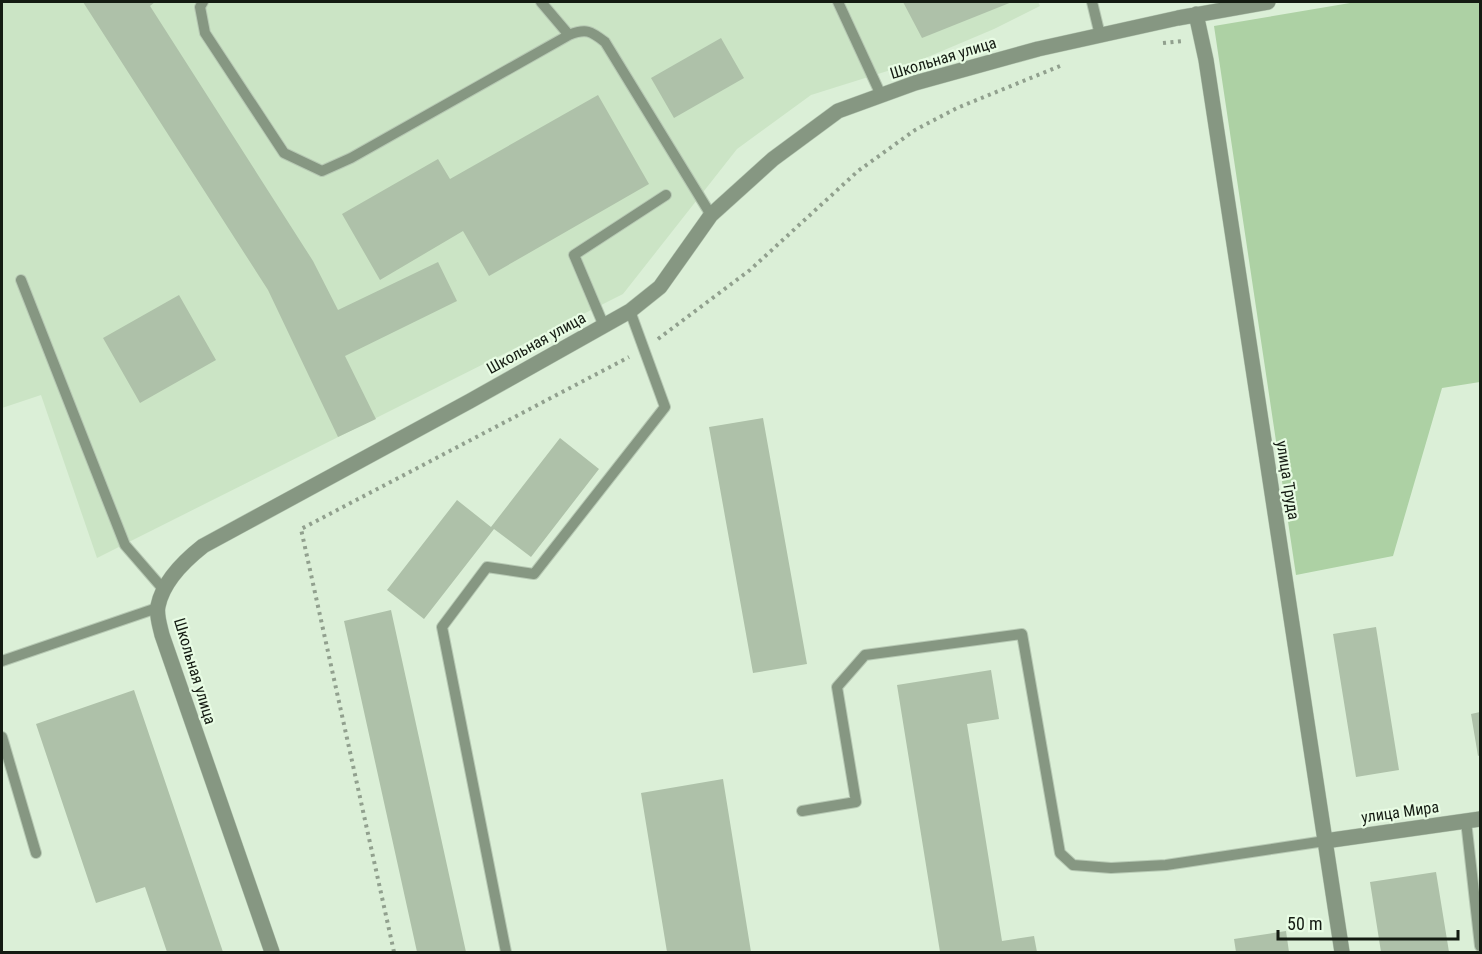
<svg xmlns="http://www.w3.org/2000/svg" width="1482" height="954" viewBox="0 0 1482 954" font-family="'Roboto Condensed',sans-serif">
  <rect width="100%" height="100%" fill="#dbefd7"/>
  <path fill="#cbe4c5" d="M2 2H1038L1040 6 994 29 916 62 811 95 737 149 623 294 97 558 41 395 2 408Z"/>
  <path fill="#add1a4" d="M1356 2H1480V382L1442 388 1393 556 1296 575 1214 26Z"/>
  <path fill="#aec1a9" d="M83 2H155L150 6 313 261 338 310 438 262 457 301 345 356 376 419 338 437 268 290Z
    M903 2H1012L922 38Z
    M721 38 744 78 674 118 651 78Z
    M598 95 649 184 489 276 463 231 380 280 342 214 438 159 450 179Z
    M179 295 216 360 140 403 103 338Z
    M763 418 807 664 753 673 709 427Z
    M560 438 599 469 531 557 494 529 424 619 387 590 457 500 491 527Z
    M391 610 466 952H417L344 621Z
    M1376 627 1399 770 1356 777 1333 634Z
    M991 670 999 719 967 724 1002 941 1034 936 1037 952H940L897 685Z
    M134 690 223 952H167L145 887 96 903 36 724Z
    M1480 712V755L1478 756 1471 714Z
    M723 779 751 952H667L641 793Z
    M1436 872 1449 952H1381L1370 882Z
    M1286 931 1289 952H1236L1234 939Z"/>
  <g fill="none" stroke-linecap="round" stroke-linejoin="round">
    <defs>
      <path id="lane" d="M203 2 200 7 205 33 284 153 322 171 351 158 569 35C586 28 591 31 605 42L711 215
        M541 2 569 35
        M838 2 881 95
        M1092 2 1100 35
        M21 280 125 545 164 590
        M604 326 574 255 666 195
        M2 661 157 608
        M2 737 36 853
        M802 811 856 802 837 687 865 655 1022 634 1060 853 1073 865 1111 868 1166 865 1325 841
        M1466 821 1480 946
        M506 952 442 627 487 567 534 574 665 407 630 311"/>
      <path id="street" d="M1196 14 1206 60 1342 952
        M1325 841 1480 819
        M272 952 162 635C160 626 156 615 158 606 163 581 184 561 203 546L470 401 630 311 660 287 711 215 773 159 838 111 915 83 1038 49 1178 18 1268 2"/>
    </defs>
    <use href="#lane" stroke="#b7c9b4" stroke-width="12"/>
    <use href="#street" stroke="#b7c9b4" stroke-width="16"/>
    <path stroke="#91a08e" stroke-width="4" stroke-dasharray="3 4.5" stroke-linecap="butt" d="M1163 43 1183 41
      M658 339 750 270 858 171 915 130 957 108 1060 66
      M394 952 301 529 629 357"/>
    <use href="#lane" stroke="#869782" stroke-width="10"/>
    <use href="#street" stroke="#869782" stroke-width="15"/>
  </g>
  <g text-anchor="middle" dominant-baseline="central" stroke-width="4.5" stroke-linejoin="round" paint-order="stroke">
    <g font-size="16" fill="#141b12" stroke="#e8fce4">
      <text transform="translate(943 58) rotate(-17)">Школьная улица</text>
      <text transform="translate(536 343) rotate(-29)">Школьная улица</text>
      <text transform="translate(1288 480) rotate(81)">улица Труда</text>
      <text transform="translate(195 671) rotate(73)">Школьная улица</text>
      <text transform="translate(1400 812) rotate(-8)">улица Мира</text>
    </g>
  </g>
  <rect width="1482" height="954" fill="none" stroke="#141b12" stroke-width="6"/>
  <path d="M1278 930v9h180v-9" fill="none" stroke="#141b12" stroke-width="3"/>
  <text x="1287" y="930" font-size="18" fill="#141b12" stroke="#e8fce4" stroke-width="4.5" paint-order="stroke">50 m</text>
</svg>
